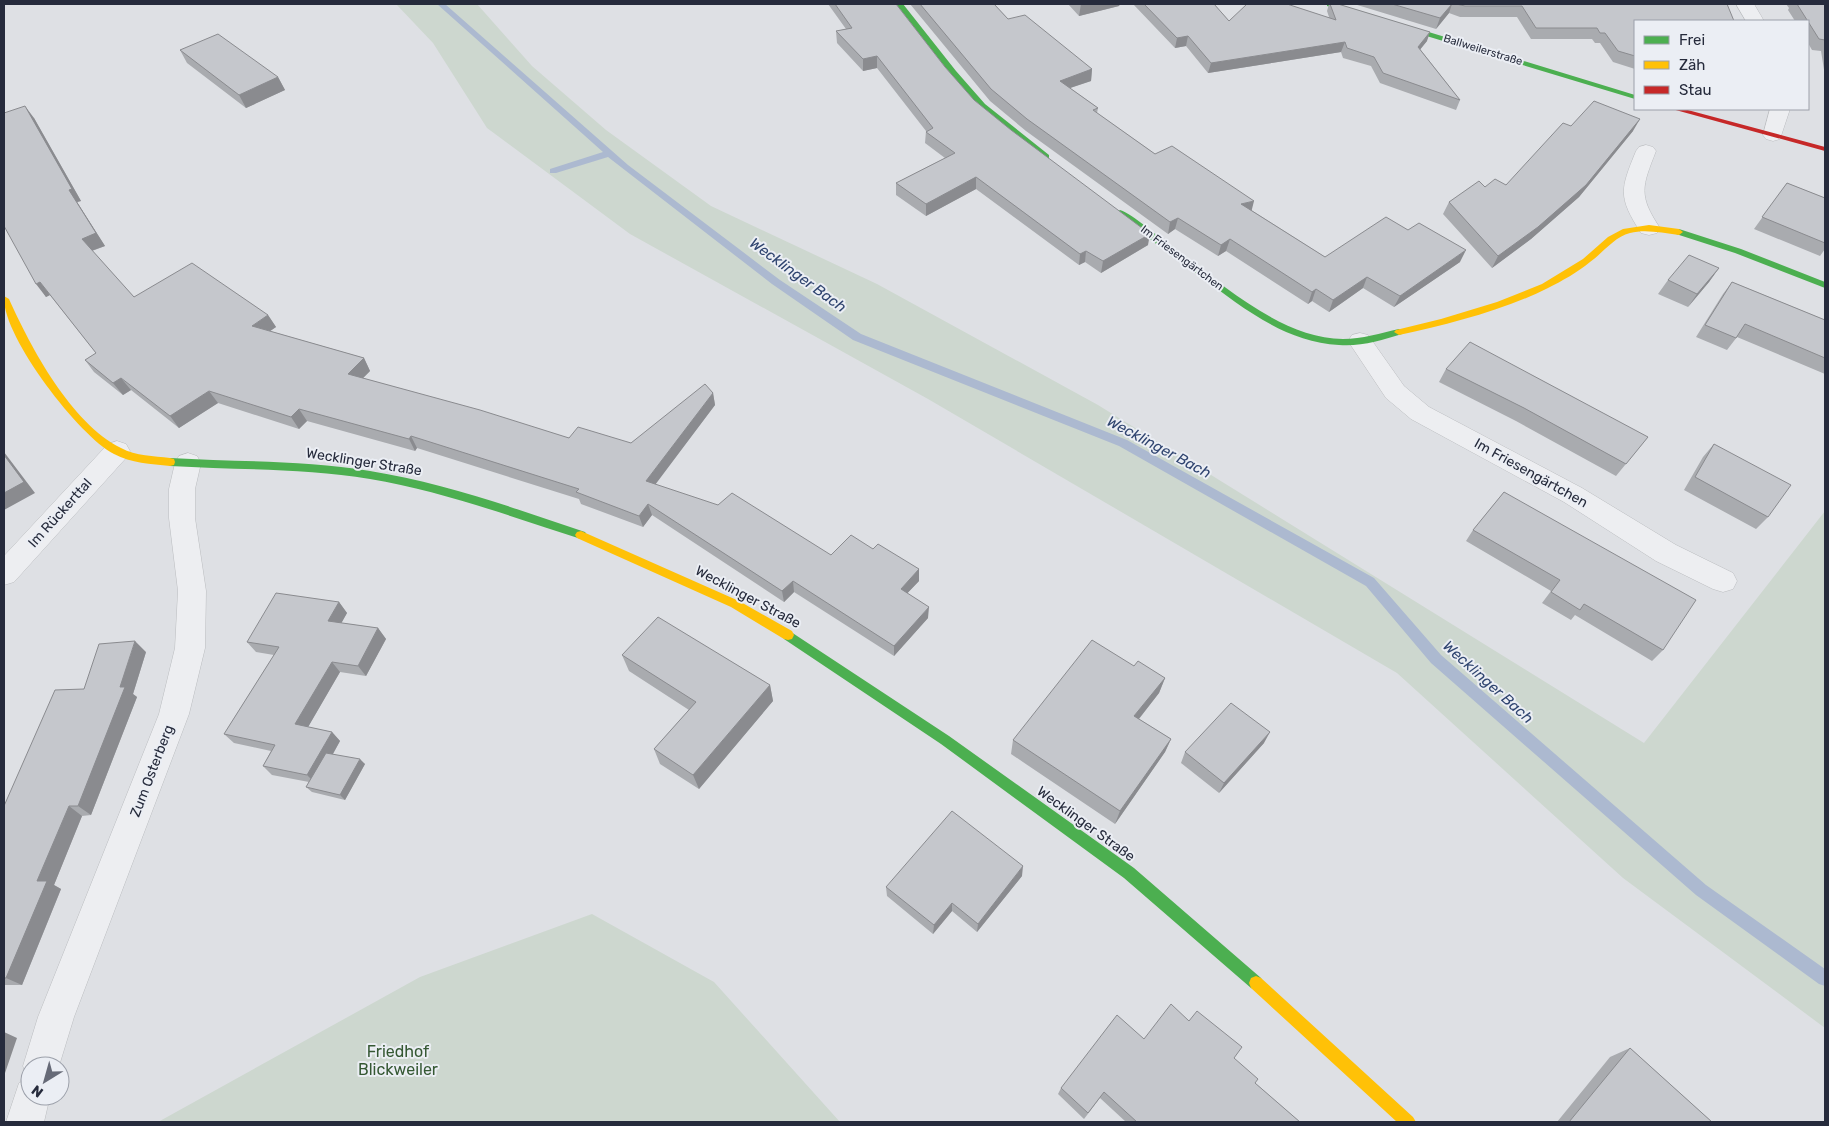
<svg xmlns="http://www.w3.org/2000/svg" width="1829" height="1126" viewBox="0 0 1829 1126" font-family="Rubik,sans-serif">
  <rect width="100%" height="100%" fill="#dee0e4"/>
  <path fill="#cdd7cf" d="M396 4H477L532 66 606 130 711 206 877 284 1098 405 1644 743 1825 511V1028L1623 878 1397 673 928 399 630 234 487 128 433 43Z
    M592 914 714 982 840 1122H158L420 977Z"/>
  <g fill="none" stroke-linecap="round" stroke-linejoin="round">
    <path fill="#acb9d0" fill-rule="evenodd" d="M437 4H445L628 165 780 280 861 334 1127 440 1374 578 1441 655 1706 885 1825 969V986L1819 984 1696 895 1431 663 1366 586 1119 446 853 340 772 284 608 157 556 173H550V169L603 152Z"/>
    <defs>
      <path id="street" d="M1736 4H1754L1764 21H1746Z
        M1770 109H1790L1780 139 1773 141 1766 139 1763 135Z
        M1646 145 1653 147 1656 151C1642 187 1638 195 1660 228L1657 233 1649 235 1641 233C1618 197 1620 190 1636 151L1639 147Z
        M1360 333 1368 335 1404 386 1429 407 1582 488 1676 545 1733 573 1737 581 1733 589 1723 592 1713 589 1656 561 1564 502 1411 419 1386 398 1348 341 1352 335Z
        M117 441 126 444 130 451 126 458 14 582 4 585V556L108 444Z
        M188 453 197 456 201 463 195 489V518L206 591 205 648 189 714 74 1017 59 1066H30V1096H50L44 1122H6L19 1083 28 1079 23 1066 38 1017 159 714 175 648 178 591 169 518V489L175 463 179 456Z"/>
    </defs>
    <use href="#street" stroke="#bbbdc0" stroke-width="1"/>
    <use href="#street" fill="#edeef1" fill-rule="evenodd"/>
    <path fill="#4caf50" fill-rule="evenodd" d="M896 4H903L956 71 985 104 1049 155V159H1043L979 108 950 75Z
      M1327 4H1337L1635 95V99L1327 6Z
      M1120 210C1134 215 1157 236 1170 245 1219 281 1279 338 1343 339 1362 339 1381 333 1399 329L1404 332 1402 334C1382 340 1360 347 1339 345 1284 342 1242 307 1200 276 1172 256 1145 235 1117 215L1116 213Z
      M1679 229 1741 249 1825 282V288L1735 253 1676 234V230Z
      M170 458C237 462 304 460 370 471 444 483 514 508 585 532L587 535 585 538 581 539C512 517 442 491 370 479 304 468 237 470 170 466L165 462Z
      M788 630 949 736 1134 868 1261 978 1263 983 1261 988 1256 990 1251 988 1124 878 941 744 784 639 782 635 784 631Z"/>
    <path fill="#ffc107" fill-rule="evenodd" d="M1649 225 1679 229 1683 232 1679 235C1662 233 1646 229 1630 233 1614 237 1603 253 1590 262 1578 272 1562 281 1548 288 1502 311 1449 324 1399 335L1394 332 1396 330 1441 319 1497 302 1542 284 1583 259 1608 237 1623 229Z
      M4 296 9 299C31 348 71 423 121 448 136 456 154 456 170 458L174 459 175 462 174 465 170 466C151 464 131 463 114 454 79 436 1 335 4 296Z
      M581 531 739 601 792 631 794 635 792 639 788 640 784 639 731 607 577 538 575 535 577 532Z
      M1256 976 1261 978 1413 1117 1416 1122H1397L1251 988 1249 983 1251 978Z"/>
    <path fill="#c62828" fill-rule="evenodd" d="M1672 109H1684L1825 147V151Z"/>
  </g>
  <path fill="#a9abaf" d="M828 4H896L945 67 974 100 1148 245 1101 273 1085 262 1079 265 976 189 926 216 896 195V183L945 158 925 143 926 131 877 68 863 71 837 43 836 31 846 29Z
    M910 4H994L1008 19 1092 69 1091 81 1070 88 1098 108 1097 113 1155 154 1251 210 1325 257 1460 262 1394 307 1363 288 1329 312 1312 301 1308 304 1226 251 1218 256 1175 229 1168 234 1026 131 990 101Z
    M1068 4H1120L1119 6 1079 16Z
    M1133 4H1214L1229 21 1329 17 1327 11 1329 4H1338L1427 41 1420 49 1460 100 1456 110 1380 83 1371 66 1343 58 1341 52 1208 73 1186 46 1175 48Z
    M1354 4H1727L1635 21V69L1613 62 1600 43H1595L1592 39H1531L1517 17H1460L1449 13 1436 29Z
    M1786 4H1825V76L1821 51 1812 50 1808 43V21H1795L1788 10 1789 8Z
    M180 50 278 77 285 90 246 108 187 63Z
    M4 111 5 113 34 118 81 201 77 202 105 246 92 251 134 297 268 315 276 327 270 331 364 358 370 371 363 378 569 438 631 443 713 393 715 405 655 484 831 555 873 549 919 569V581L907 593 928 618 894 656 794 592 784 602 652 515 643 527 581 504 579 499 417 448 415 451 307 421 299 429 218 403 179 428 131 390 123 395 94 372 85 360 96 353 50 295 46 297 4 226Z
    M1571 126 1633 131 1579 197 1531 239 1492 268 1443 214 1449 202 1485 187 1506 185Z
    M1787 183 1825 198V249L1820 256 1754 229Z
    M1719 268 1709 282 1688 307 1658 294 1668 280Z
    M1732 282 1825 320V374L1737 337 1727 350 1696 337 1723 294Z
    M1446 369 1648 437 1616 476 1516 421 1439 382Z
    M1714 444 1768 517 1756 529 1684 490 1703 457Z
    M1504 492 1663 650 1652 661 1575 615 1571 620 1542 603 1551 591 1466 541 1473 530Z
    M339 602 347 613 341 623 378 628 386 639 366 676 340 672 308 727 332 732 340 741 333 754 365 764 345 800 312 792 306 787 309 782 272 775 263 766 271 751 234 743 224 734 274 655 256 652 247 642Z
    M146 652 133 694 137 697 91 815 82 816 54 885 61 889 22 985H4V806L84 689Z
    M622 655 770 685 773 701 699 789 660 764 654 749 689 710 629 671Z
    M1134 666 1165 678 1159 693 1139 719 1171 739 1165 752 1115 824 1011 754 1013 740Z
    M1264 743 1219 793 1181 763 1185 752Z
    M1022 876 977 932 952 911 933 934 887 896 886 887Z
    M1189 1021 1234 1058 1255 1083 1300 1122H1126L1100 1098 1084 1119 1058 1094 1061 1088 1144 1039Z
    M1630 1048 1712 1122H1557L1610 1057Z"/>
  <path fill="#8a8b8f" d="M1081 4H1120L1119 6 1079 16Z
    M1452 4 1449 13 1436 29 1440 18Z
    M1430 32 1427 41 1415 56 1418 47Z
    M1188 36 1186 46 1175 48 1177 38Z
    M1345 42 1341 52 1208 73 1211 63Z
    M877 56V68L863 71V59Z
    M1092 69 1091 81 1058 92 1060 81Z
    M278 77 285 90 246 108 239 95Z
    M25 106 34 118 81 201 77 202 105 246 91 251 82 239 69 190Z
    M1640 119 1633 131 1579 197 1531 239 1492 268 1498 256Z
    M976 177V189L926 216V204Z
    M1254 201 1251 213 1241 204Z
    M1178 218 1175 229 1168 234 1170 222Z
    M1150 234 1148 245 1101 273 1103 261Z
    M1230 239 1226 251 1218 256 1221 245Z
    M1466 250 1460 262 1394 307 1400 296Z
    M1086 251 1085 262 1079 265 1080 254Z
    M1719 268 1709 282 1688 307 1697 294Z
    M1367 277 1363 288 1329 312 1333 300Z
    M40 282 50 295 46 297 36 284Z
    M1316 289 1312 301 1308 304 1312 292Z
    M268 315 276 327 260 338 252 326Z
    M364 358 370 371 355 386 348 374Z
    M121 378 131 390 123 395 113 383Z
    M209 391 218 403 179 428 170 416Z
    M713 393 715 405 649 493 646 481Z
    M299 409 307 421 299 429 291 417Z
    M411 436 417 448 415 451 409 439Z
    M4 452 35 493 4 510Z
    M648 504 652 515 643 527 639 516Z
    M919 569V581L901 600V589Z
    M793 581 794 592 784 602 782 591Z
    M339 602 347 613 337 631 328 621Z
    M929 607 928 618 894 656V646Z
    M378 628 386 639 366 676 358 666Z
    M135 641 146 652 133 694 137 697 91 815 78 806 120 687Z
    M332 662 340 672 304 734 295 724Z
    M1165 678 1159 693 1130 730 1134 716Z
    M770 685 773 701 699 789 693 775Z
    M332 732 340 741 316 784 307 775Z
    M1270 732 1264 743 1219 793 1224 783Z
    M1171 739 1165 752 1115 824 1120 811Z
    M360 759 365 764 345 800 340 795Z
    M69 806 82 816 54 885 61 889 22 985 6 978 37 881Z
    M1023 866 1022 876 977 932 978 924Z
    M952 903V911L933 934 934 925Z
    M4 1032 17 1038 4 1076Z"/>
  <path fill="#c5c7cc" stroke="#8a8b8f" d="M835 4H896L945 67 974 100 1011 130 1150 234 1103 261 1086 251 1080 254 976 177 926 204 896 183 955 153 926 132 933 128 877 56 863 59 836 31 852 28Z
    M920 4H994L1008 19 1025 15 1092 69 1060 81 1098 108 1093 110 1155 154 1172 146 1254 201 1241 204 1325 257 1386 217 1408 230 1419 223 1466 250 1400 296 1367 277 1333 300 1316 289 1312 292 1230 239 1221 245 1178 218 1170 222 1027 119 991 89Z
    M1144 4H1214L1229 21 1247 4H1287L1336 20 1330 4H1338L1430 32 1418 47 1460 100 1383 73 1374 57 1347 48 1345 42 1211 63 1188 36 1177 38Z
    M1392 4H1452L1440 18Z
    M1456 4H1727L1734 21H1635V56L1618 51 1605 33H1600L1597 28H1536L1522 6H1465Z
    M1797 4H1825V40L1819 39Z
    M218 34 278 77 239 95 180 50Z
    M1594 101 1640 119 1586 185 1538 227 1498 256 1449 202 1479 181 1485 187 1495 179 1506 185 1563 123 1571 126Z
    M25 106 72 189 69 190 96 233 82 239 134 297 192 263 268 315 252 326 364 358 348 374 480 410 569 438 578 427 631 443 705 384 713 393 646 481 718 505 732 493 831 555 851 535 873 549 878 544 919 569 901 589 929 607 894 646 793 581 782 591 648 504 639 516 576 492 579 489 411 436 409 439 299 409 291 417 209 391 170 416 121 378 113 383 85 360 96 353 40 282 36 284 4 226V113Z
    M1787 183 1825 198V243L1762 217Z
    M1689 255 1719 268 1697 294 1668 280Z
    M1732 282 1825 320V358L1745 324 1736 338 1705 325Z
    M1470 342 1648 437 1626 464 1524 408 1446 369Z
    M1714 444 1791 485 1768 517 1695 477Z
    M4 455 24 482 4 493Z
    M1504 492 1696 600 1663 650 1584 604 1580 610 1551 592 1560 580 1473 530Z
    M276 593 339 602 328 621 378 628 358 666 332 662 295 724 332 732 307 775 263 766 275 745 224 734 279 647 247 642Z
    M658 617 770 685 693 775 654 749 696 702 622 655Z
    M1092 640 1134 666 1138 661 1165 678 1134 716 1171 739 1120 811 1013 740Z
    M135 641 120 687H125L78 806H69L37 881H47L6 978H4V806L55 690 84 689 99 644Z
    M1231 703 1270 732 1224 783 1185 752Z
    M326 753 360 759 340 795 306 787Z
    M952 811 1023 866 978 924 952 903 934 925 886 887Z
    M1171 1004 1189 1021 1197 1011 1242 1047 1234 1058 1258 1079 1255 1083 1300 1122H1137L1104 1092 1088 1113 1061 1088 1117 1015 1144 1039Z
    M1630 1048 1712 1122H1569Z"/>
  <g text-anchor="middle" dominant-baseline="central" stroke-width="4" stroke-linejoin="round" paint-order="stroke">
    <g font-size="11" fill="#262b3c" stroke="#ebeef4">
      <text transform="translate(1483 50) rotate(17)">Ballweilerstraße</text>
      <text transform="translate(1182 258) rotate(37)">Im Friesengärtchen</text>
    </g>
    <g font-size="14" fill="#262b3c" stroke="#ebeef4">
      <text transform="translate(364 462) rotate(9)">Wecklinger Straße</text>
      <text transform="translate(1531 473) rotate(29)">Im Friesengärtchen</text>
      <text transform="translate(60 513) rotate(-48)">Im Rückerttal</text>
      <text transform="translate(748 597) rotate(28)">Wecklinger Straße</text>
      <text transform="translate(152 771) rotate(-69)">Zum Osterberg</text>
      <text transform="translate(1086 824) rotate(36)">Wecklinger Straße</text>
    </g>
    <g font-size="15" font-style="italic" fill="#304570" stroke="#ebeef4">
      <text transform="translate(798 275) rotate(36)">Wecklinger Bach</text>
      <text transform="translate(1159 447) rotate(28)">Wecklinger Bach</text>
      <text transform="translate(1488 682) rotate(42)">Wecklinger Bach</text>
    </g>
    <g font-size="16" fill="#355833" stroke="#ebeef4">
      <text x="398" y="1051">Friedhof<tspan x="398" dy="18">Blickweiler</tspan></text>
    </g>
  </g>
  <rect width="1829" height="1126" fill="none" stroke="#262b3c" stroke-width="10"/>
  <rect x="1634" y="20" width="175" height="90" fill="#ebeef4" stroke="#9ca0aa"/>
  <rect x="1644" y="36" width="25" height="8" fill="#4caf50" stroke="#9ca0aa"/>
  <text x="1679" y="45" font-size="15" fill="#262b3c">Frei</text>
  <rect x="1644" y="61" width="25" height="8" fill="#ffc107" stroke="#9ca0aa"/>
  <text x="1679" y="70" font-size="15" fill="#262b3c">Zäh</text>
  <rect x="1644" y="86" width="25" height="8" fill="#c62828" stroke="#9ca0aa"/>
  <text x="1679" y="95" font-size="15" fill="#262b3c">Stau</text>
  <g transform="translate(45 1081) rotate(217)"><circle r="24" fill="#ebeef4" stroke="#9ca0aa"/>
  <path d="M0-4L9 19L0 12L-9 19Z" fill="#666a77"/>
  <text y="-8" font-size="14" font-weight="bold" text-anchor="middle" fill="#262b3c">N</text>
  </g>
</svg>
